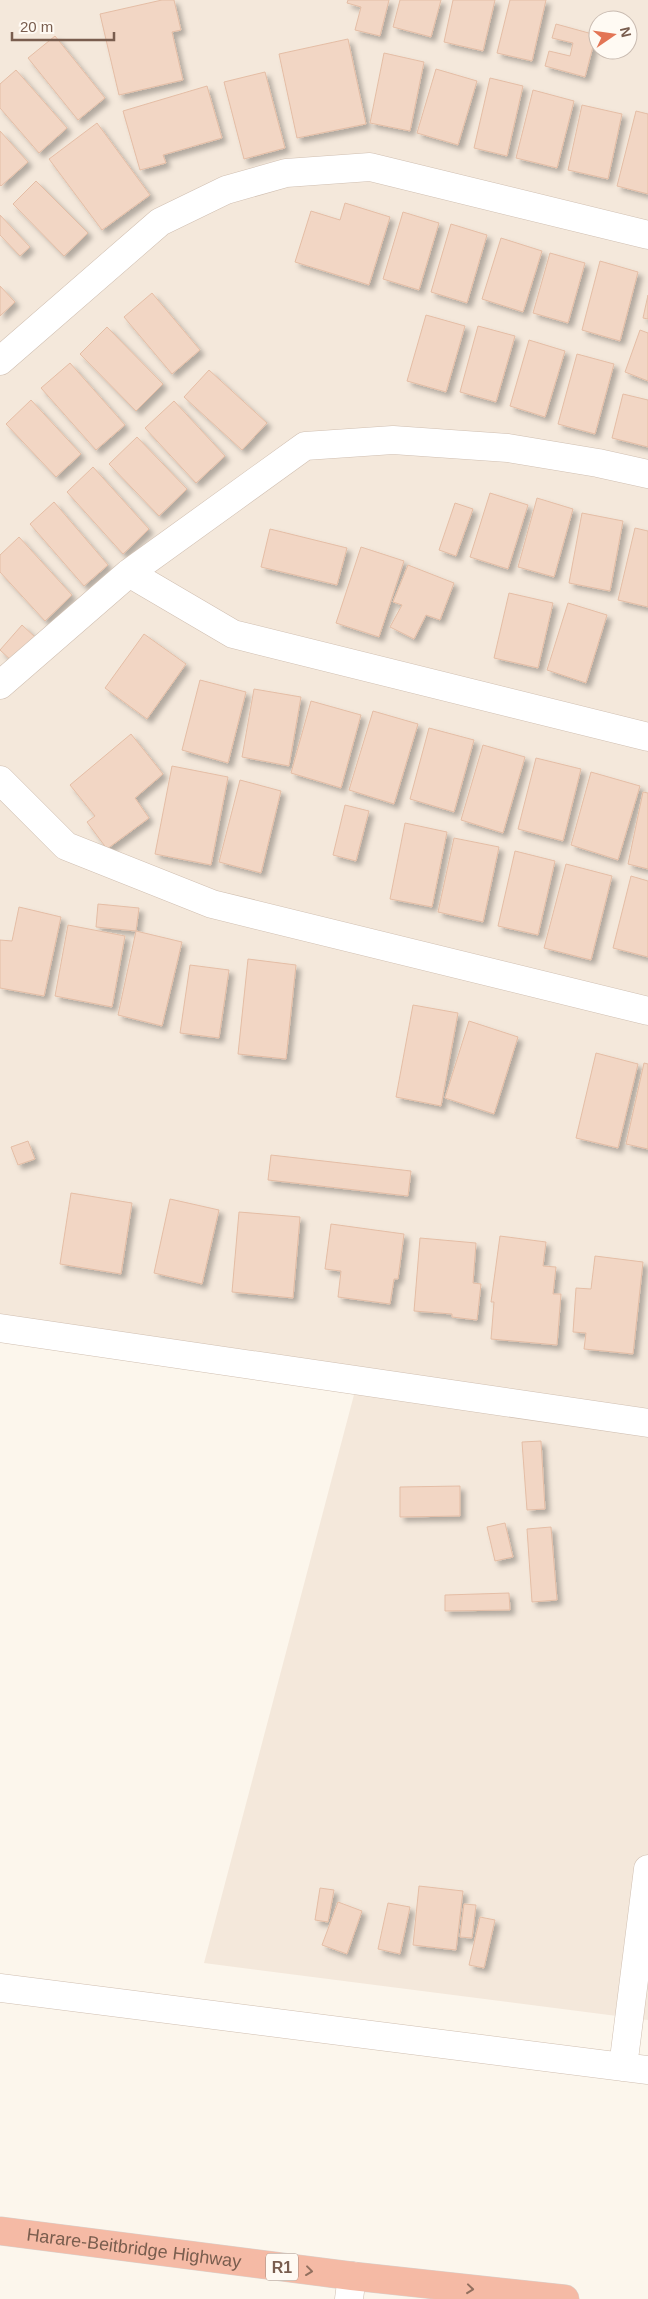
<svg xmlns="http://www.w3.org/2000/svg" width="648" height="2299" viewBox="0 0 648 2299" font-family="Helvetica,sans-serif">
  <defs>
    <filter id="shadow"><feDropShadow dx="4.5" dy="4.5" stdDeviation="2.5" flood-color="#0004"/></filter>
  </defs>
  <rect width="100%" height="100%" fill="#fcf6ec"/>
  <path fill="#f4e8db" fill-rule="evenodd" d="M0 0H648V2020L204 1963 360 1372 0 1334ZM598 20H628V50H598Z"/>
  <path fill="#f2d6c4" stroke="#e4bda5" filter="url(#shadow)" d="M162 0H174L181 30 172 32 183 80 119 95 100 14Z
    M348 0H389L380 36 355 30 361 7 347 3Z
    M400 0H441L431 37 393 27Z
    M453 0H495L483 51 444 42Z
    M510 0H546L532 61 497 53Z
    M556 24 596 35 585 77 545 66 549 51 570 56 573 43 552 38Z
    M55 36 105 98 78 120 28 58Z
    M348 39 366 124 297 138 279 54Z
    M384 53 424 62 410 131 370 123Z
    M436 69 477 81 458 145 417 133Z
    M16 70 67 128 39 153 0 108V84Z
    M265 72 285 148 244 159 224 82Z
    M490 78 523 86 507 156 474 148Z
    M207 86 222 138 163 155 166 163 140 170 123 111Z
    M533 90 574 101 557 168 516 158Z
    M582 105 622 114 608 179 568 170Z
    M636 111 648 114V194L617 186Z
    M97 123 150 195 102 230 49 159Z
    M0 131 28 162 1 186 0 185Z
    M36 181 88 233 64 256 13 204Z
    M345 203 390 217 369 285 295 262 311 211 340 220Z
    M403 212 439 223 419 290 383 279Z
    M0 215 30 247 20 256 0 235Z
    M451 224 487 235 467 303 431 292Z
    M501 238 542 251 523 312 482 299Z
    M550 253 585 263 568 323 533 313Z
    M600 261 638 272 620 341 582 330Z
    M0 286 15 302 0 316Z
    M152 293 200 350 172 374 124 317Z
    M648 295V319L643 318Z
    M426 315 465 326 446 392 407 381Z
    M478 326 515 336 496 402 460 392Z
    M107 327 163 384 136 411 80 354Z
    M640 330 648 333V381L625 372Z
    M529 340 565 351 545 417 510 406Z
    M577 354 614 364 595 434 558 424Z
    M70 363 125 425 96 450 41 388Z
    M209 370 267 423 242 450 184 397Z
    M623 394 648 400V447L612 438Z
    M31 400 81 454 56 477 6 424Z
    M174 401 225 456 196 483 145 428Z
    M137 437 187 489 159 516 109 464Z
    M93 467 149 529 123 554 67 492Z
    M490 493 528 505 508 569 470 557Z
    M537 498 573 509 554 577 518 567Z
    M54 502 108 565 84 586 30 524Z
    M455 503 473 509 456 556 439 550Z
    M582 513 623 521 610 591 569 583Z
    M635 528 648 531V607L618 600Z
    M270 529 347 548 337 585 261 567Z
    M19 537 72 595 45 621 0 572V555Z
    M361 547 404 561 379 637 336 623Z
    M408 565 454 583 440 620 426 615 414 639 390 627 402 605 393 602Z
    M509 593 553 603 538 668 494 658Z
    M568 603 607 615 586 683 547 670Z
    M22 625 35 637 13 662 0 650Z
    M144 634 186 664 147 719 105 688Z
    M200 680 246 692 228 763 182 750Z
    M254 689 301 697 289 766 242 757Z
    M311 701 361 715 341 788 291 773Z
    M373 711 418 724 394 804 349 790Z
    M429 728 474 740 454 812 410 799Z
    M131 734 163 774 135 798 149 818 107 849 87 822 95 816 70 785Z
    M483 745 525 757 503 833 461 820Z
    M536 758 581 769 563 841 518 829Z
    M172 766 228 777 211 865 155 854Z
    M591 772 640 786 618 860 571 845Z
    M240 780 281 791 261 873 219 862Z
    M643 792 648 793V869L628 864Z
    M345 805 369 811 356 861 333 855Z
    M405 823 447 832 432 907 390 899Z
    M454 838 499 847 483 922 438 912Z
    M515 851 555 861 538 935 498 926Z
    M566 864 612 876 591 960 544 948Z
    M631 876 648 881V957L613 948Z
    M98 904 139 908 136 931 96 927Z
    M19 907 61 917 44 996 0 988V940L12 941Z
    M68 925 125 936 112 1007 55 996Z
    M136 931 182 942 162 1026 118 1015Z
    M248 959 296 965 286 1059 238 1054Z
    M190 965 229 970 219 1038 180 1033Z
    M413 1005 458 1013 441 1106 396 1097Z
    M469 1021 518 1037 494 1114 445 1098Z
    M596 1053 638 1064 618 1148 576 1138Z
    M644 1063 648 1064V1149L626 1144Z
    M28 1141 35 1159 18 1165 11 1147Z
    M271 1155 411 1171 408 1196 268 1180Z
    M71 1193 132 1203 121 1274 60 1264Z
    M170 1199 219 1210 202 1284 154 1273Z
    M239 1212 300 1217 293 1298 232 1292Z
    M331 1224 404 1234 398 1279H394L390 1304 338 1297 341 1271 325 1269Z
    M500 1236 546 1242 543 1266 556 1267 553 1294H561L557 1345 491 1339 494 1302H491Z
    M420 1238 476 1243 473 1283 481 1284 477 1320 452 1317V1314L414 1311Z
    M595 1256 643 1262 633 1354 584 1349 586 1333 573 1332 576 1288 591 1289Z
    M541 1441 545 1509 527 1510 522 1442Z
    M460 1486V1516L400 1517V1487Z
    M505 1523 513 1557 495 1561 487 1527Z
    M551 1527 557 1600 532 1602 527 1529Z
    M509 1593 510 1610 445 1611V1595Z
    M419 1886 463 1891 456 1950 413 1945Z
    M320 1888 334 1890 328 1922 315 1920Z
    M338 1902 362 1911 347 1954 322 1945Z
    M388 1903 410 1907 400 1954 378 1949Z
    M464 1904 476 1905 472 1938 460 1937Z
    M480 1917 495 1920 484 1968 469 1965Z"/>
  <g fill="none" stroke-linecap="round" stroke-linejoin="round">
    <defs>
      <path id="minor" d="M0 361 160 222 226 190 286 173 370 167 648 235
        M129 573 233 634 648 737
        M0 685 129 573 305 446 393 440 508 448 598 463 648 474
        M0 780 66 846 212 904 648 1011
        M0 1328 648 1423
        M0 1988 648 2070
        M623 2067 648 1869
        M349 2299 352 2276"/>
      <g id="highway">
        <path id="s1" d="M0 2231 352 2276 565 2299"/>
      </g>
    </defs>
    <use href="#minor" stroke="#d0bfb1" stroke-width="29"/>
    <use href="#highway" stroke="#d9d2cd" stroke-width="29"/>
    <use href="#minor" stroke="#fff" stroke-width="28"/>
    <use href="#highway" stroke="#f5baa5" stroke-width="28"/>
  </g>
  <defs><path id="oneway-chevron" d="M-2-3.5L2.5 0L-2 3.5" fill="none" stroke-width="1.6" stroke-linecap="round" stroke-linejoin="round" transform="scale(1.25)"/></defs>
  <g stroke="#92705f">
    <use href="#oneway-chevron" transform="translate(309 2271) rotate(7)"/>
    <use href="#oneway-chevron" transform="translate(470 2289) rotate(6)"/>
  </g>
  <g text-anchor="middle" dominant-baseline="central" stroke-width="5" stroke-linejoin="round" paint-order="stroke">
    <rect fill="#fffaf3" stroke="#a18c80" stroke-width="1" x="266" y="2253.5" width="32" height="27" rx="4"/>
    <g font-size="16" font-weight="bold" fill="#795d4e">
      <text x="282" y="2267">R1</text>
    </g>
    <g font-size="18" fill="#795d4e" stroke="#fffaf3">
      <text stroke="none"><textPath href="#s1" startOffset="135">Harare-Beitbridge Highway</textPath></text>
    </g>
  </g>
  <g transform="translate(613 35) rotate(77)"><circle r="24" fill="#fffaf3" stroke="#c9bbb1"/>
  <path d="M0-4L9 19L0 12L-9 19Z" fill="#e37555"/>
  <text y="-8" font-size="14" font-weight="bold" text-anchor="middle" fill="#795d4e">N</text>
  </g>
  <path d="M12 32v8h102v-8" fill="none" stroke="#795d4e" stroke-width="2.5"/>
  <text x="20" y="32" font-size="15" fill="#795d4e" stroke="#fffaf3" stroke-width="4" paint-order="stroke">20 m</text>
</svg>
